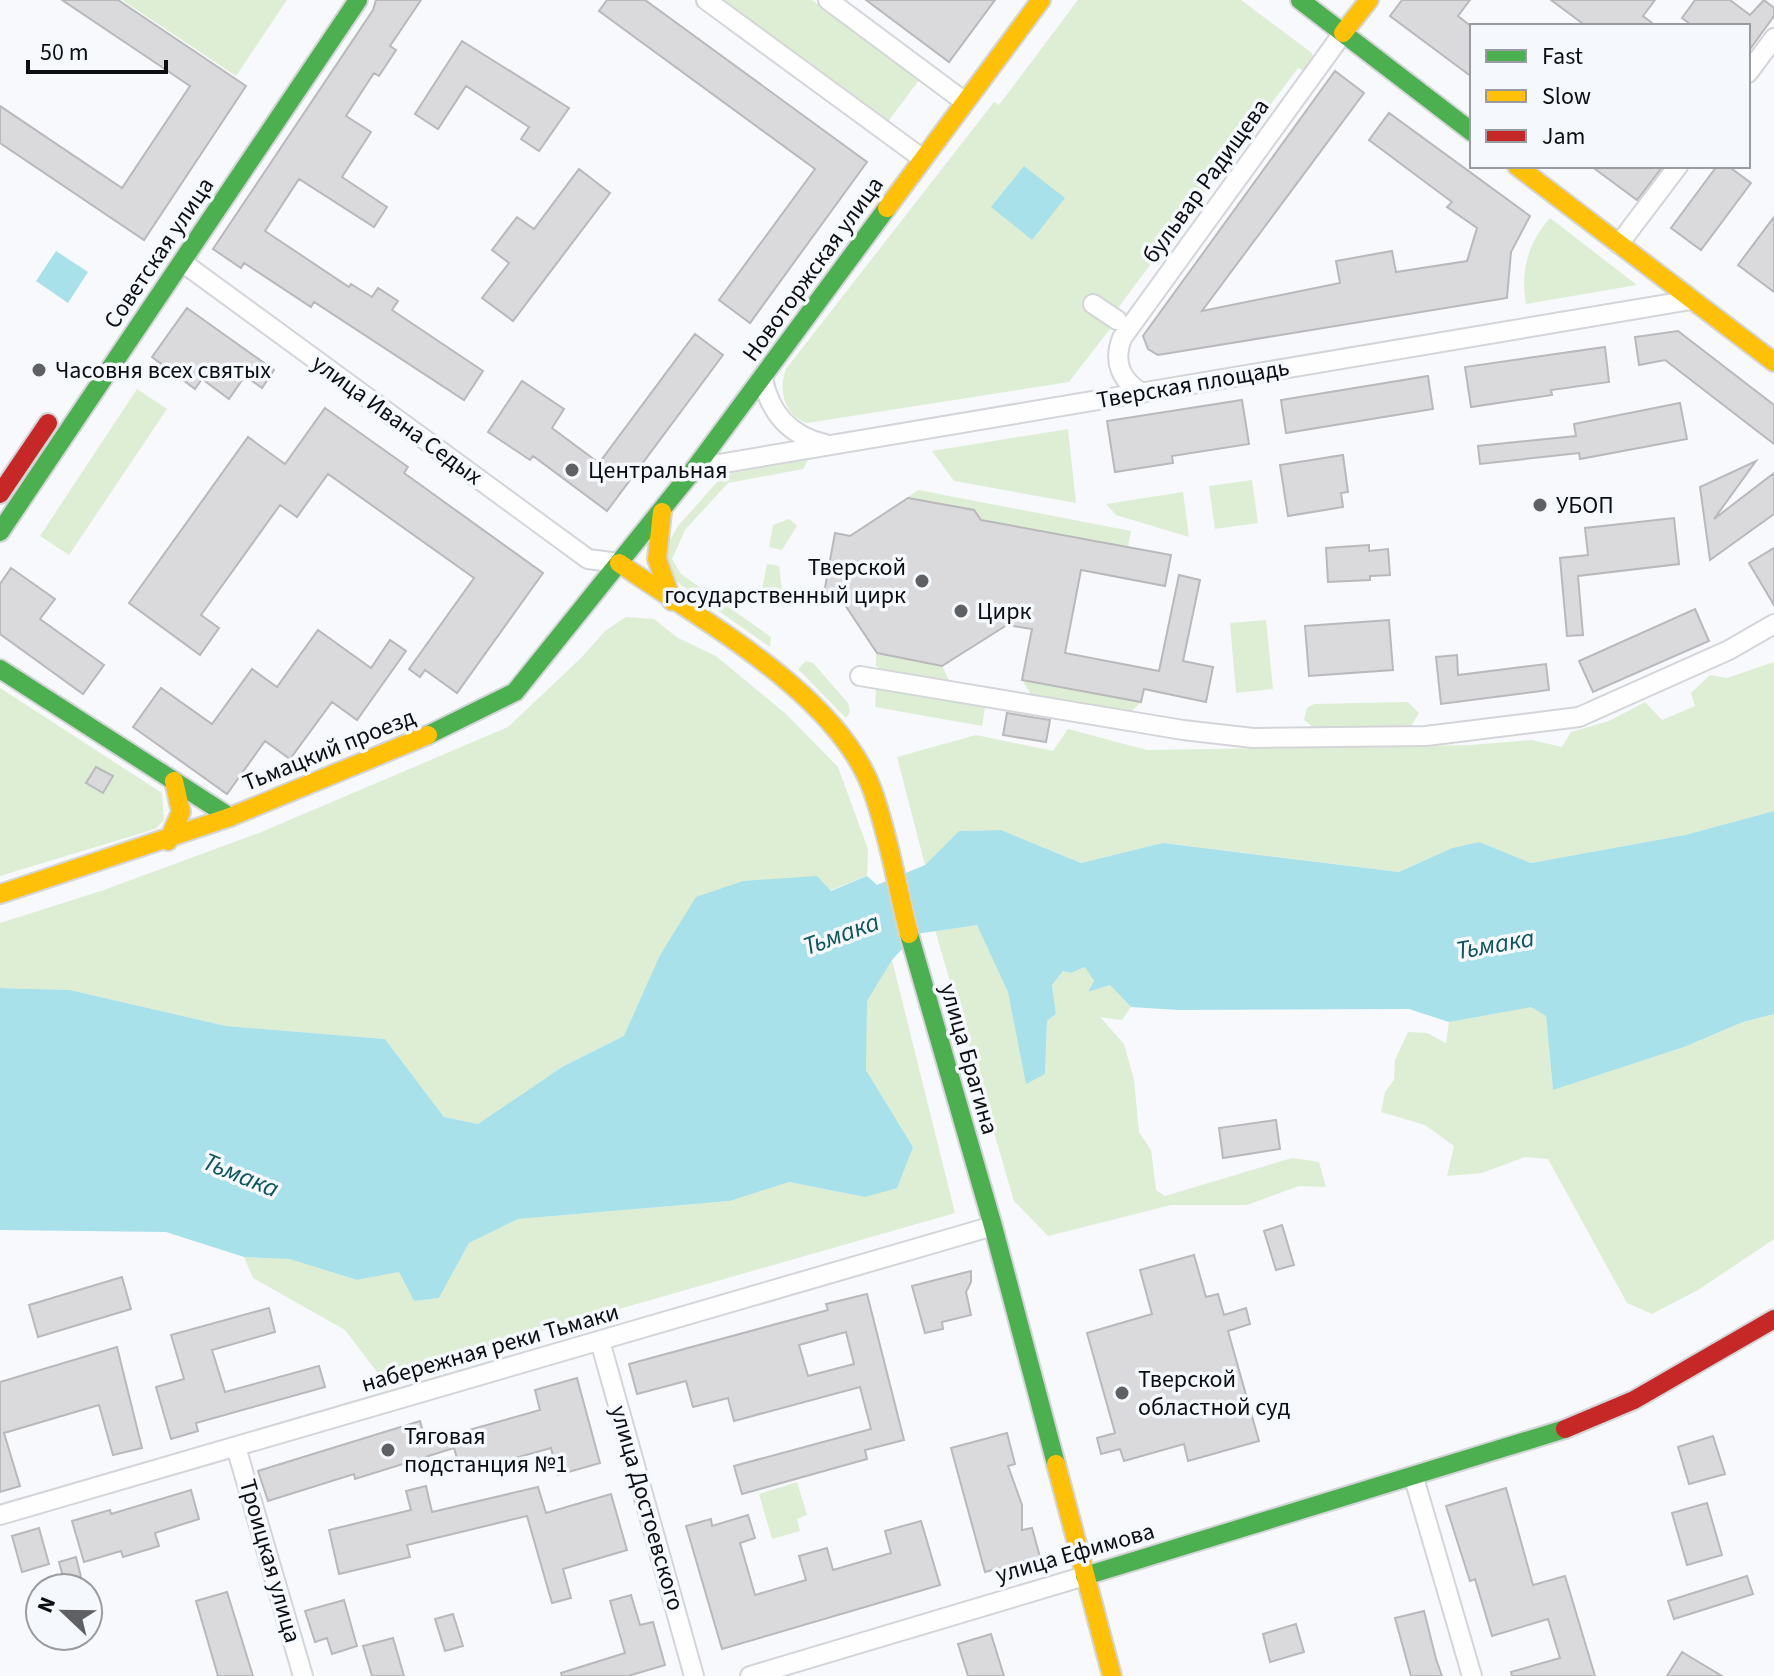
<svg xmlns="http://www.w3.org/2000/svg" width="1774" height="1676" viewBox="0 0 1774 1676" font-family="'Source Sans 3',sans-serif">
  <rect width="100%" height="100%" fill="#f7f9fc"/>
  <path fill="#deeed4" d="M122 0H287L236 76Z
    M722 0H812L919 80 887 123Z
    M1078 0H1241L1312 53 1313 60 1304 71 1298 68 1162 249 1167 253 1159 265 1153 261 1118 308 1123 312 1069 382 807 423C784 415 778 390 786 369L994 102 999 105Z
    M1550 218 1637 285 1526 304C1520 271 1528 243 1550 218Z
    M137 389 167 409 69 555 40 536Z
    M1068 429 1076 503 954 481 932 451Z
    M808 460 803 469 728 483 685 530 672 559 681 574 771 637 770 647 676 581 666 569 669 542 678 526 717 482 732 473Z
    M1252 480 1258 523 1215 529 1209 486Z
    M918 490 1131 531 1128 547 981 520 974 510 908 497Z
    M1183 492 1189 537 1116 515 1106 504Z
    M789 519 797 526 782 550 769 547 773 525Z
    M767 564 779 566 783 598 776 600 762 589Z
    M626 617 654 619 678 638 716 656 786 714 838 767 868 849 867 876 659 957 625 1036 562 1067 479 1124 444 1117 385 1039 226 1026 70 990 0 988V923L101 891 259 833 508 727 582 657 605 631Z
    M1266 620 1273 689 1236 693 1230 623Z
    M876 654 942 666 950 682 882 670 876 666Z
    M806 661 813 663 848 703 850 712 846 718 798 669Z
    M1774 662V811L1685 835 1531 863 1478 842 1452 848 1399 872 1164 843 1081 863 1001 830 959 831 925 865 897 757 976 735 1053 751 1068 729 1147 750 1471 745 1532 740 1562 747 1571 732 1609 721 1645 702 1662 720 1695 706 1691 693 1710 675 1727 678Z
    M1022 680 1141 702 1130 713 1032 696Z
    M0 688 162 793 164 820 155 829 0 876Z
    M876 689 985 707 982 726 875 707Z
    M1408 702 1419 713 1411 726 1316 729 1304 720 1307 708 1314 704Z
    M978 925 1008 992 1017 1031 1045 1074 1047 1021 1056 1014 1052 985 1063 971 1071 973 1086 967 1094 981 1088 992 1110 985 1131 1007 1122 1020 1100 1017 1124 1044 1134 1080 1139 1132 1151 1150 1156 1190 1165 1196 1292 1158 1319 1162 1326 1187 1299 1186 1247 1205H1171L1048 1236 1014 1201 935 930Z
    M892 960 955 1213 381 1377 345 1330 253 1278 244 1257 290 1258 357 1280 399 1272 414 1301 439 1298 469 1243 518 1219 730 1201 789 1182 865 1197 913 1147 866 1070V1001Z
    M1531 1006 1546 1016 1553 1090 1684 1047 1743 1022 1774 1014V1239L1698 1290 1652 1314 1627 1303 1548 1159 1525 1157 1482 1173 1447 1176 1454 1146 1425 1125 1381 1112 1385 1092 1394 1080 1395 1060 1408 1032 1427 1033 1446 1043 1449 1022Z
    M797 1482 807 1515 797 1519 800 1531 772 1539 759 1494Z"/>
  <path fill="#a8e1e9" d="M1024 166 1065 198 1032 240 991 207Z
    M56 251 88 272 68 303 36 281Z
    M1774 811V1014L1743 1022 1684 1047 1553 1090 1546 1016 1531 1007 1449 1022 1409 1009 1178 1010 1131 1007 1110 985 1088 992 1094 981 1085 967 1071 973 1063 971 1052 985 1056 1014 1047 1021 1045 1074 1026 1084 1008 992 977 925 916 934 892 960 867 1001 866 1070 913 1147 897 1188 865 1197 789 1182 730 1201 518 1219 469 1243 439 1298 414 1301 399 1272 357 1280 290 1259 244 1257 166 1232 0 1230V988L70 990 226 1026 385 1039 444 1117 478 1124 562 1067 624 1036 659 957 696 897 743 881 817 876 831 891 867 876 877 885 925 865 959 831 1001 830 1081 863 1163 843 1399 872 1452 848 1479 842 1531 863 1685 835Z"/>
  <path fill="#dad9dc" stroke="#b9b8bb" stroke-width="2" fill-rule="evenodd" d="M62 0H118L246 86 144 240 0 143V106L122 188 190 86Z
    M376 0H421L390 46 396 50 379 76 374 73 346 116 371 132 342 177 387 207 374 227 299 179 265 231 349 287 351 284 372 297 378 288 398 301 392 310 483 371 464 400 314 302 311 307 244 263 241 268 213 249 373 10Z
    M607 0H645L867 162 750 323 719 300 815 169 599 11Z
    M866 0H995L949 62Z
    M1402 0H1470L1458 16 1472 27V77L1390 16Z
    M1551 0H1655L1643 16 1656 26H1586Z
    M1695 0H1730L1750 15 1764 0 1774 8V16L1748 52V26H1693L1682 18Z
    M462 41 569 108 539 151 521 139 529 127 466 86 438 129 415 114Z
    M1335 71 1364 93 1202 311 1340 283 1336 261 1392 251 1396 272 1467 261 1477 228 1447 207 1452 202 1369 140 1389 113 1530 216 1511 252 1507 298 1158 355 1148 349 1143 336Z
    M1591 166H1663L1637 200Z
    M1717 166H1728L1751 183 1701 250 1671 228Z
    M579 169 610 193 513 321 482 298 509 263 492 250 517 217 534 229Z
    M1774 217V292L1738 265Z
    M187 308 274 370 262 388 245 376 229 399 202 379 195 389 152 357Z
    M1678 331 1774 405V444L1665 360 1639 365 1635 337Z
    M695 334 723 355 607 511 533 456 530 460 488 432 522 381 564 409 552 428 599 463Z
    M1605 347 1609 382 1551 390 1552 395 1471 407 1465 367Z
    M1428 376 1433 409 1286 433 1281 400Z
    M1242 400 1249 444 1172 456 1173 463 1115 472 1107 421Z
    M1680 403 1687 439 1580 459 1579 453 1480 464 1478 446 1576 436 1574 424Z
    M325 408 408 467 404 473 543 573 457 693 425 670 420 677 409 669 474 578 328 474 297 517 280 505 201 615 219 628 200 655 129 603 248 437 285 464Z
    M1343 455 1348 492 1341 493 1343 507 1288 516 1280 465Z
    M1756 461 1714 519 1774 473V514L1710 560 1700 487Z
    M908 498 974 510 981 520 1171 555 1165 586 1081 570 1065 653 1159 671 1179 575 1200 580 1183 661 1213 667 1206 702 1144 689 1141 702 1022 680 1032 629 1007 625 942 666 877 653 839 596 824 593 835 533 850 536Z
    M1674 518 1679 564 1578 576 1583 635 1567 636 1560 558 1588 555 1585 528Z
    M1369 545V551L1388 549 1390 575 1370 576V580L1328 582 1326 548Z
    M1774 548V605L1749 563Z
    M11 568 55 599 40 619 104 665 83 694 0 634V584Z
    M1695 609 1709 641 1593 692 1579 661Z
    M1389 620 1393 670 1309 676 1305 626Z
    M318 630 371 668 390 640 406 651 357 720 332 702 290 759 265 741 227 794 133 727 161 688 212 724 252 669 277 687Z
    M1457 655 1458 675 1546 664 1549 690 1441 704 1436 657Z
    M1007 713 1050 720 1046 742 1003 735Z
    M96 767 113 776 103 793 86 783Z
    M1276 1120 1280 1149 1223 1158 1219 1128Z
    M1282 1225 1294 1265 1276 1270 1264 1231Z
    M1194 1255 1206 1297 1218 1294 1224 1315 1246 1308 1250 1324 1228 1331 1259 1441 1188 1461 1184 1444 1124 1461 1120 1449 1101 1454 1097 1438 1115 1433 1087 1333 1152 1314 1140 1270Z
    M971 1271V1282L966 1292 971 1315 942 1322 943 1329 925 1333 912 1286Z
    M122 1277 131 1309 38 1337 29 1305Z
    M867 1294 904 1440 865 1450 867 1459 742 1494 734 1466 871 1429 860 1387 734 1421 728 1398 693 1407 686 1381 637 1394 629 1364 828 1310 826 1304ZM846 1332 854 1364 808 1376 799 1345Z
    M269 1308 275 1332 212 1350 225 1392 319 1366 325 1387 196 1423 198 1431 171 1439 156 1387 184 1379 171 1335Z
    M117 1347 142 1448 113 1455 99 1405 4 1433 20 1486 0 1492V1382Z
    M577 1378 600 1463 558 1475 551 1448 461 1473 454 1448 355 1479 354 1474 268 1501 258 1471 420 1421 426 1442 540 1410 535 1390Z
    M1007 1433 1015 1464 1008 1466 1022 1505V1530L1032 1528 1040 1557 985 1572 951 1448Z
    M1713 1436 1725 1474 1689 1484 1678 1447Z
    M426 1486 432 1512 538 1487 546 1513 611 1494 627 1550 563 1569 571 1598 552 1603 527 1516 407 1545 410 1557 339 1574 329 1530 411 1510 406 1491Z
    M1506 1488 1533 1585 1565 1576 1595 1676H1512L1511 1672 1560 1658 1548 1619 1492 1636 1475 1579 1470 1581 1446 1506Z
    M191 1490 199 1519 155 1533 159 1546 123 1557 121 1551 84 1562 72 1521 110 1510 111 1514Z
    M1707 1503 1722 1555 1687 1565 1672 1513Z
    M748 1515 755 1538 740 1543 755 1595 806 1580 799 1556 827 1548 833 1570 891 1553 885 1531 921 1521 940 1585 722 1649 686 1526 711 1519 712 1526Z
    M39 1528 49 1564 22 1572 12 1536Z
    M76 1557 83 1585 66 1588 59 1562Z
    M1747 1576 1753 1594 1674 1619 1668 1601Z
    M227 1592 253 1676H218L196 1601Z
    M631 1595 640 1625 653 1622 665 1665 628 1676H562L561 1673 625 1653 610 1601Z
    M344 1600 357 1646 332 1654 327 1638 315 1642 305 1611Z
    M1424 1611 1436 1659 1442 1676H1411L1395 1618Z
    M453 1614 463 1646 445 1651 435 1619Z
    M1296 1624 1304 1652 1270 1662 1263 1634Z
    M991 1634 1004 1676H968L958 1644Z
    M393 1638 404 1676H372L363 1646Z
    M1682 1652 1722 1676H1667Z"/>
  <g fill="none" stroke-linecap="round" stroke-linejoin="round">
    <defs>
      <path id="street" d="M706 0 923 159
        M828 0 965 102
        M1748 73 1774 38
        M1619 244 1678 166
        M182 262 588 559 619 563
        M1093 304 1117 320
        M763 378C769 412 790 436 825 444
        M1142 393C1120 380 1113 361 1122 338L1343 33
        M695 468 1691 300
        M860 676 1183 730 1253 738 1426 736 1579 717 1729 650 1774 624
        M600 1341 694 1676
        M236 1447 303 1676
        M1414 1478 1472 1676
        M0 1515 993 1226
        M750 1676 1085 1576"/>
      <path id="fast" d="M1300 0 1472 132
        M0 532 358 0
        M0 669 230 817
        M428 735 515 692 695 468 887 208
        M909 934 993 1226 1056 1464
        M1085 1576 1565 1429"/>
      <path id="slow" d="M1343 33 1369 0
        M1517 166 1774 362
        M887 208 1041 0
        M662 512 657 559 672 601
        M619 563C701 620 840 695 873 792 889 837 897 887 909 934
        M168 841 181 812 174 781
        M0 894 230 817 428 735
        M1056 1464 1112 1676"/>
      <path id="jam" d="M0 494 48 423
        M1565 1429 1634 1400 1774 1319"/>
    </defs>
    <use href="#street" stroke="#d3d5d8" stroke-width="22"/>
    <use href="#fast" stroke="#d3d5d8" stroke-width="22"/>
    <use href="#slow" stroke="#d3d5d8" stroke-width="22"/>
    <use href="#jam" stroke="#d3d5d8" stroke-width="22"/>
    <use href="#street" stroke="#fefeff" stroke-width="18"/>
    <use href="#fast" stroke="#4caf50" stroke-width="18"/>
    <use href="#slow" stroke="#ffc107" stroke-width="18"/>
    <use href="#jam" stroke="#c62828" stroke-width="18"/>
  </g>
  <g fill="#5e6063" stroke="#f5f9fe" stroke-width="3">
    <circle cx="39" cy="370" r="8"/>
    <circle cx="572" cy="470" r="8"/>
    <circle cx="1540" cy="505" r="8"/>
    <circle cx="922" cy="581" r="8"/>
    <circle cx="961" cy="611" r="8"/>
    <circle cx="1122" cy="1393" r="8"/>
    <circle cx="388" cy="1450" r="8"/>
  </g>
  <g text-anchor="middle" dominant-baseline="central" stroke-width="7" stroke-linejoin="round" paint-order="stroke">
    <g font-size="24" fill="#0c0e11" stroke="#f5f9fe">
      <text transform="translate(1206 181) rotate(-54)">бульвар Радищева</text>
      <text transform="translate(159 253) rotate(-56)">Советская улица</text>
      <text transform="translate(813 269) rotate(-54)">Новоторжская улица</text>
      <text transform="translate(1193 384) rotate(-10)">Тверская площадь</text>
      <text transform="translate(397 420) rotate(36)">улица Ивана Седых</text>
      <text transform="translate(329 750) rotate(-22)">Тьмацкий проезд</text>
      <text transform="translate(969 1059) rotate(74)">улица Брагина</text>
      <text transform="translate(490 1348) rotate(-16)">набережная реки Тьмаки</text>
      <text transform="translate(647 1508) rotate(74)">улица Достоевского</text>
      <text transform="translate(1075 1553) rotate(-16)">улица Ефимова</text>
      <text transform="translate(270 1561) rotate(74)">Троицкая улица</text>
    </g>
    <g font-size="24" fill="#0c0e11" stroke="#f5f9fe" text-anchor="start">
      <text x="55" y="370">Часовня всех святых</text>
      <text x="588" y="470">Центральная</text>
      <text x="1556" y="505">УБОП</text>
      <text x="906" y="567" text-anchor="end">Тверской<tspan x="906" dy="28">государственный цирк</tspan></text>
      <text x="977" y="611">Цирк</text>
      <text x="1138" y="1379">Тверской<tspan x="1138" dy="28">областной суд</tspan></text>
      <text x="404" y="1436">Тяговая<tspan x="404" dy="28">подстанция №1</tspan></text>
    </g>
    <g font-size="26" font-style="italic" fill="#0e555d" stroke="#f5f9fe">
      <text transform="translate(841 934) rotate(-20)">Тьмака</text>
      <text transform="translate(1495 944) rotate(-10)">Тьмака</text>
      <text transform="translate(241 1175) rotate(22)">Тьмака</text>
    </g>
  </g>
  <rect x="1470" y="24" width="280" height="144" fill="#f5f9fe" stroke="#989b9f" stroke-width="2"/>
  <rect x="1486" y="50" width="40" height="12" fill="#4caf50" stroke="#989b9f" stroke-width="2"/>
  <text x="1542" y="64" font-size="24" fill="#0c0e11">Fast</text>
  <rect x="1486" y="90" width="40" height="12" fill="#ffc107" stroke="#989b9f" stroke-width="2"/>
  <text x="1542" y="104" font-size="24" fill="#0c0e11">Slow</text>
  <rect x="1486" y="130" width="40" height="12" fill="#c62828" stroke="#989b9f" stroke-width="2"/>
  <text x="1542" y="144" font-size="24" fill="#0c0e11">Jam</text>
  <g transform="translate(64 1612) rotate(292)"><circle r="38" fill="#f5f9fe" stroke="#989b9f" stroke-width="2"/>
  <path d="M0-6L14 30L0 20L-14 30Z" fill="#5e6063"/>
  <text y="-12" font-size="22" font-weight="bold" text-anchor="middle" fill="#0c0e11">N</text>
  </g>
  <path d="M28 60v12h138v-12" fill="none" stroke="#0c0e11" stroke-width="4"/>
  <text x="40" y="60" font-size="24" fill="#0c0e11" stroke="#f5f9fe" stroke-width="6" paint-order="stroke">50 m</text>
</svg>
